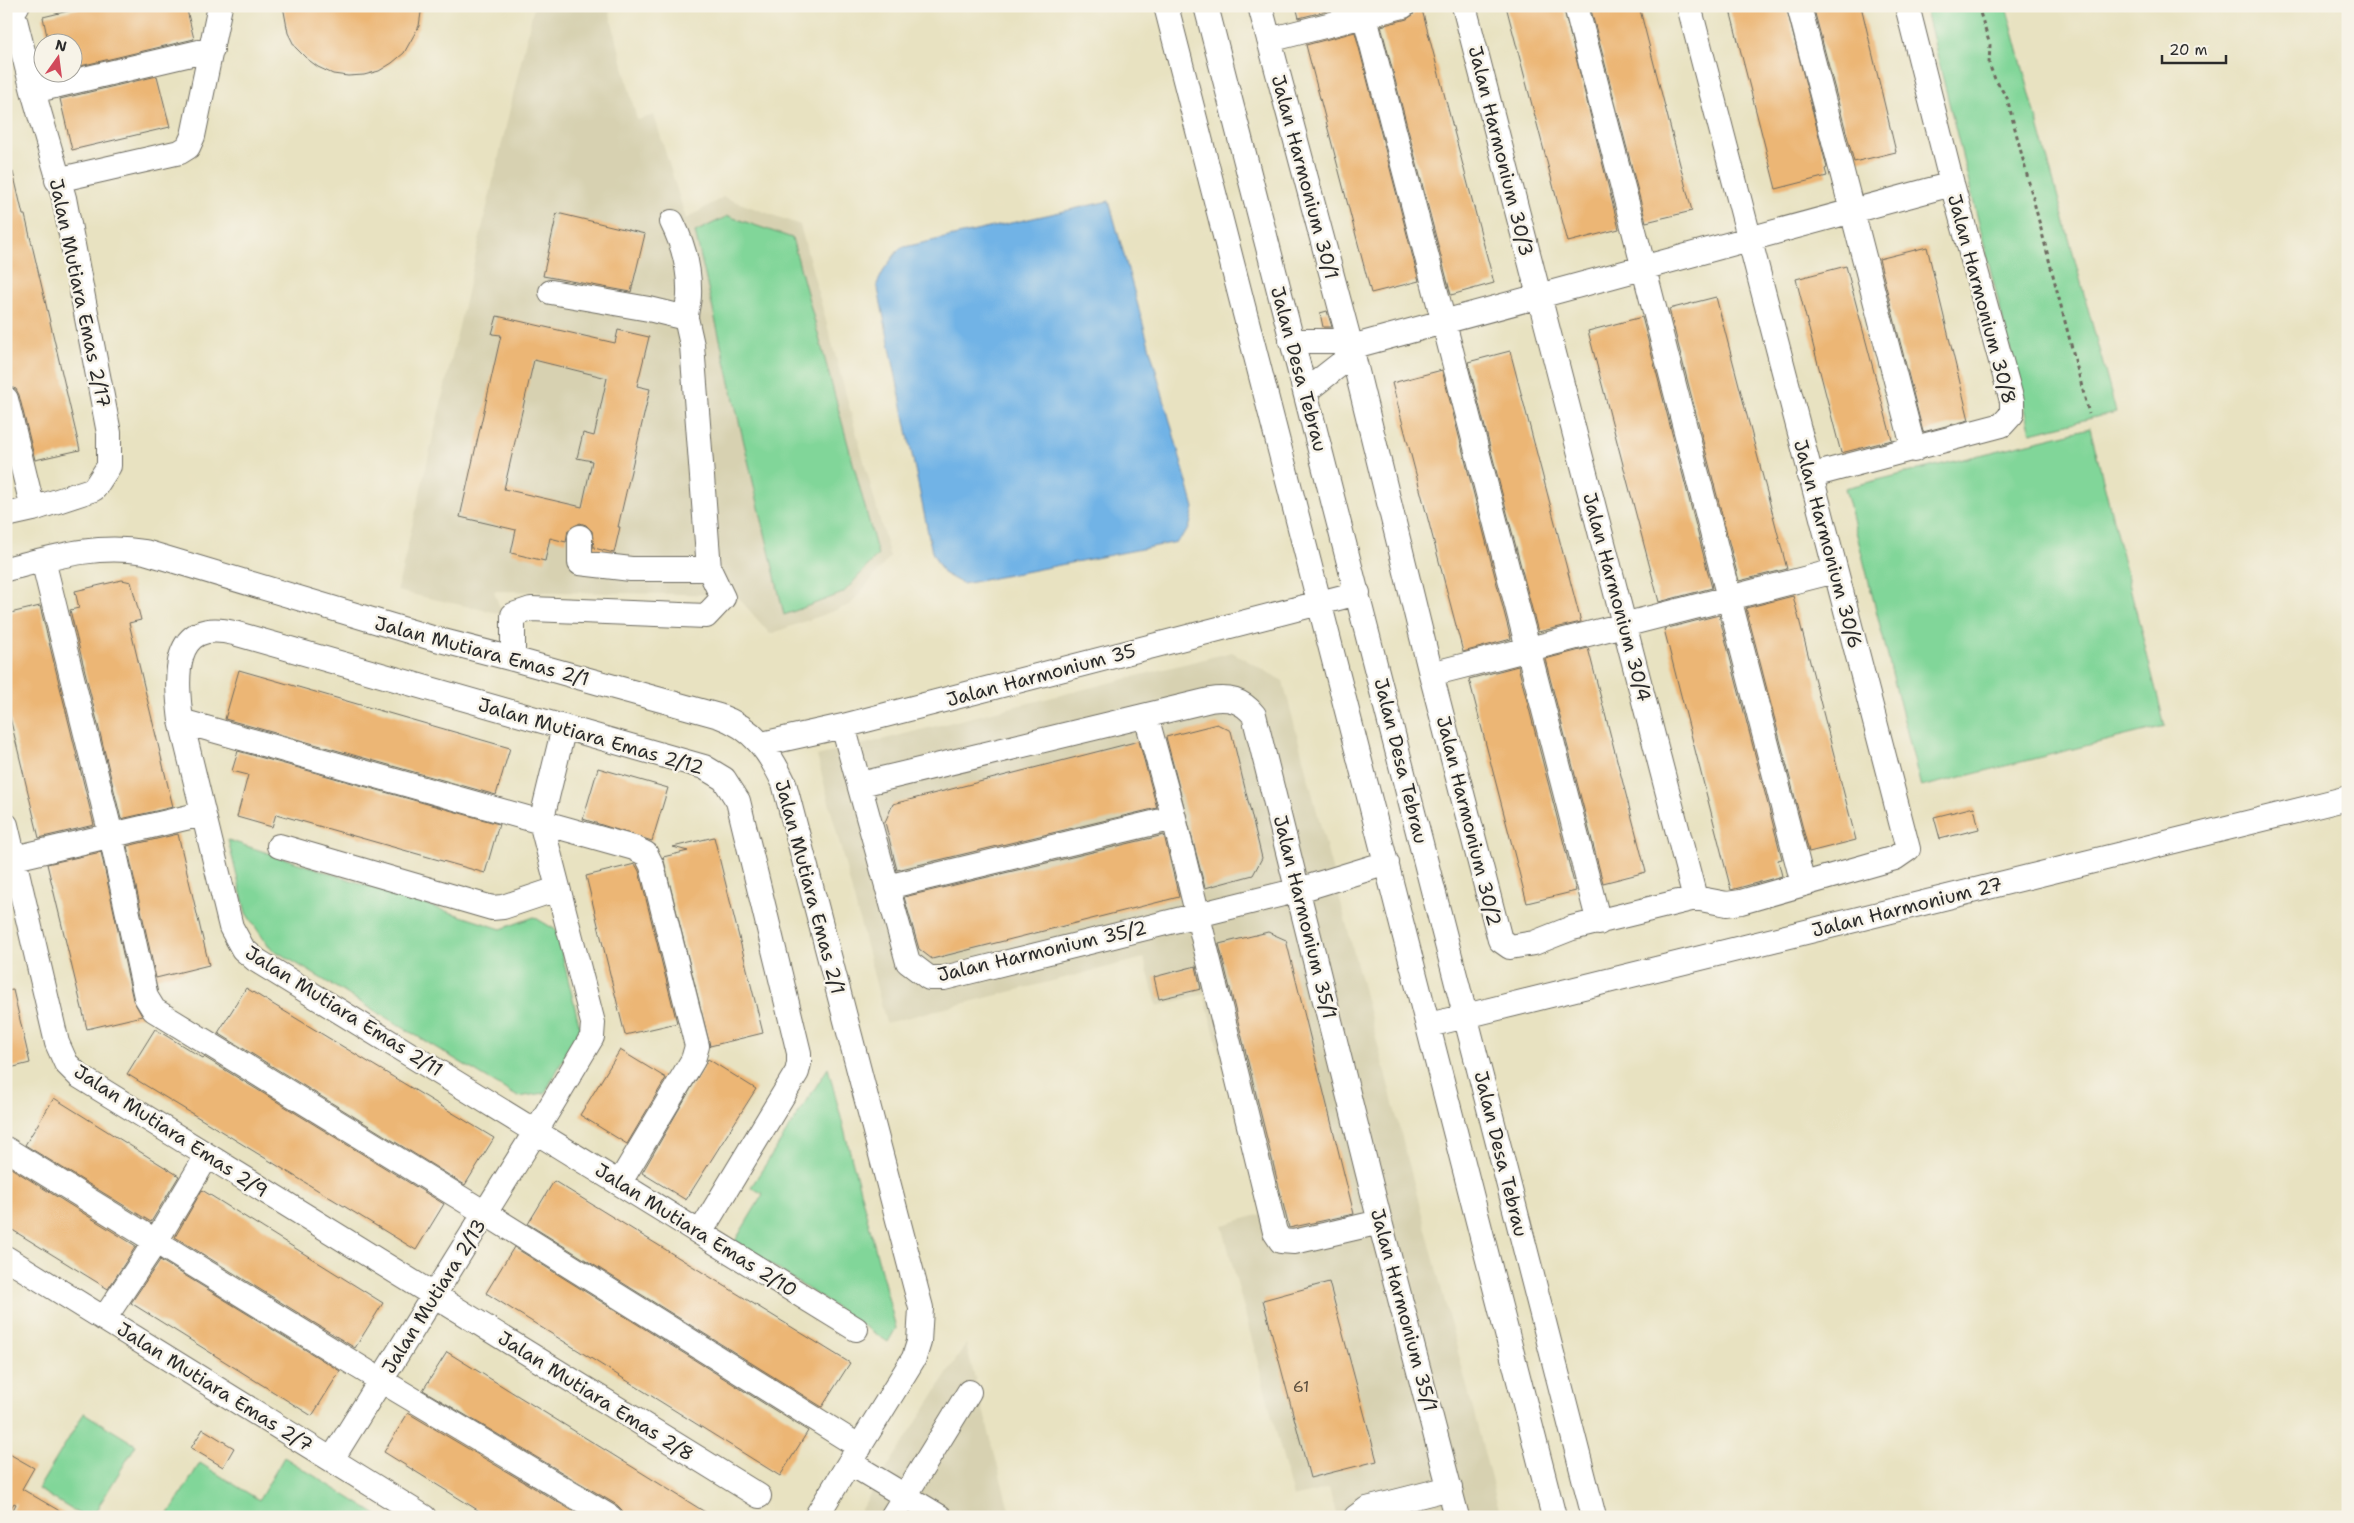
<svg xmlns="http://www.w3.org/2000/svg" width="2354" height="1523" viewBox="0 0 2354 1523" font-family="'Shantell Sans',sans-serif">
  <rect width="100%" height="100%" fill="#f7f3e8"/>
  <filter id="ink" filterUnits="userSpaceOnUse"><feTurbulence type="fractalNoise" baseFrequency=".02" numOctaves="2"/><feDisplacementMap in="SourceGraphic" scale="10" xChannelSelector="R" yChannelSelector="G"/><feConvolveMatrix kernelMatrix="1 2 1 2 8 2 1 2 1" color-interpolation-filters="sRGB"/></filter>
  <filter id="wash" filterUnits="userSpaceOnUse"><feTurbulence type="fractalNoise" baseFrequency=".0096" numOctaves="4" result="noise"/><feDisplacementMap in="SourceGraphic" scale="20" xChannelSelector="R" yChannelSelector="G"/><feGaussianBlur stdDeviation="1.12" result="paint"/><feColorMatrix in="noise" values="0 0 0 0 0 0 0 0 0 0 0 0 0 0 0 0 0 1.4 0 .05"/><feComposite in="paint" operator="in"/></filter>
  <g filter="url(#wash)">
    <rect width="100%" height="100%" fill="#e8e2c1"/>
    <path fill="#d7d1b1" d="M534 6H608L637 120 654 115 686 219 723 197 800 225 890 557 850 605 770 634 736 595 494 591 502 614 397 591Z
      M1232 652 1283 681 1501 1517H1337L1329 1488 1293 1497 1222 1225 1262 1214 1204 994 1157 1006 1144 958 886 1023 817 756Z
      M966 1344 1011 1517H856Z"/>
    <path fill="#81d699" stroke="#568062" d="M1925 6H2006L2116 412 2031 433Z
      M728 216 792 238 878 555 843 593 784 615 695 232Z
      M2090 428 2165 726 1921 787 1845 488Z
      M228 840 501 929 534 917 556 930 580 1028 545 1093 518 1097 269 947 246 913Z
      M828 1068 896 1328 888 1342 735 1241 763 1194 751 1187Z
      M84 1413 136 1445 92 1517H84L38 1489Z
      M284 1457 380 1517H167L200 1463 259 1500Z"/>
    <path fill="#71b3e6" stroke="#4e6f88" d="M1109 201 1194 508 1189 529 1177 542 963 584 943 573 932 552 877 284 885 268 900 248Z"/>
    <g id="blocks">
      <path fill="#ecb674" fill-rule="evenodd" d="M89 6H186L194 39 72 68V42H43L48 41 43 17Z
        M283 6H422L419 26 404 53 392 63 379 71 364 75 348 76 333 74 318 67 306 58 295 47 288 33Z
        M1296 6H1346L1299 18Z
        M1416 6H1421L1494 283 1451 295 1381 26 1407 19 1413 15Z
        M1506 6H1563L1619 229 1568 242Z
        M1590 6H1639L1692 211 1646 222Z
        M1729 6H1786L1827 168 1825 169 1827 176 1776 189Z
        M1813 6H1861L1896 152 1854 162Z
        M1355 32 1419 281 1371 293 1306 45Z
        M157 76 170 127 72 150 60 99Z
        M13 172 23 215H25L80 450 35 460 19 395 16 389 6 386V173Z
        M557 213 645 234 631 292 543 276Z
        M1927 247 1969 420 1923 432 1879 259Z
        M1846 266 1892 440 1841 453 1796 279Z
        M1716 297 1787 569 1739 581 1669 309Z
        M1327 311 1332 327H1323L1320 313Z
        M497 316 615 343 618 330 649 337 637 386 650 389 618 527H620L614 553 594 548 592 531 586 525 580 523 568 530 566 542 550 538 545 561 511 553 516 530 460 517 501 335 492 334ZM534 360 607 378 594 436 583 433 577 458 592 461 582 507 504 489Z
        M1642 317 1712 588 1659 602 1588 331Z
        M1510 351 1581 622 1538 632 1468 362Z
        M1442 370 1511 639 1463 652 1392 383Z
        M122 580 131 582 141 620 129 623 173 807 121 819 70 610 79 608 75 591Z
        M1793 596 1856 840 1809 852 1746 608Z
        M40 606 94 825 39 838 6 701V614Z
        M1719 615 1782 859 1778 860 1782 876 1731 890 1664 629Z
        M1588 648 1646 872 1603 883 1545 659Z
        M1518 666 1576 891 1527 903 1469 679Z
        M239 670 510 748 496 795 225 719Z
        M1217 724 1231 731 1262 858 1253 875 1205 888 1166 737Z
        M1139 741 1157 808 897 870 885 822 893 804Z
        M238 751 499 824 485 873 276 814 272 827 237 817 248 775 232 771Z
        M598 768 668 788 652 841 583 819Z
        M1974 807 1979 829 1940 839 1934 817Z
        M178 834 209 965 156 978 127 846Z
        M1164 835 1179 897 932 959 919 949 904 897Z
        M714 837 763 1033 710 1046 663 857 688 851 673 847Z
        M101 852 133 1000 142 1016 87 1029 47 864Z
        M635 864 639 871 677 1023 625 1035 586 876Z
        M1268 932 1286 940 1354 1214 1289 1228 1219 944Z
        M1196 966 1201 989 1159 999 1154 977Z
        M246 988 494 1138 465 1185 218 1033Z
        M13 990 30 1063 6 1069V991Z
        M155 1029 203 1058 204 1057 444 1204 416 1250 127 1074Z
        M620 1050 666 1078 627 1144 580 1115Z
        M708 1059 756 1089 686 1200 642 1173Z
        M54 1098 179 1176 151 1222 25 1145Z
        M6 1165 136 1246 108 1289 6 1226Z
        M554 1181 850 1363 822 1407 528 1224Z
        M202 1190 383 1303 355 1348 175 1237Z
        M514 1247 808 1431 780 1476 486 1293Z
        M160 1260 340 1371 312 1416 131 1303Z
        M1329 1282 1377 1461 1310 1478 1263 1300Z
        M447 1352 502 1386 713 1517H624L622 1510 617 1505 423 1390Z
        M408 1413 583 1517H489L384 1452Z
        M203 1429 234 1448 223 1467 191 1448Z
        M6 1452 34 1468 22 1489 70 1517H23L13 1510 16 1504 14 1503 6 1516Z"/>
    </g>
  </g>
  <g filter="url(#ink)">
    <use href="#blocks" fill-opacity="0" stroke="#6d6b60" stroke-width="1"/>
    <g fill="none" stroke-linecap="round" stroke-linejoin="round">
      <defs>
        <path id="minor" d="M1166 6 1554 1517
          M1206 6 1594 1517
          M1260 6 1351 347 1431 674 1500 940 1510 947 1534 943 1572 928 1695 898 1727 904 1741 902 1895 858 1908 849 1689 6
          M1362 6 1599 923
          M1464 6 1695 898
          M1576 6 1803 884
          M1799 6 1914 450
          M1269 40 1403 6
          M33 91 212 49
          M57 180 180 152 188 147 193 136 220 6
          M672 222C683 244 690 269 689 295 689 302 686 310 686 318
          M551 292 649 309 686 318 692 345 709 569
          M1291 341H1337L1351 347 1952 184
          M1306 391 1343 362 1351 347
          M6 399 33 509
          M1809 476 2002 425 2012 414V401L1952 184 1907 6
          M6 515 33 509 94 489 109 466V433L64 198 33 91 13 12 17 6
          M43 560 111 835 146 997 154 1010 485 1213 860 1447
          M6 569C55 557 95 544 145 552L432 638 513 659 719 716C753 728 769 751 784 783L921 1308 919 1342 914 1358 816 1517
          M513 659V615L531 609 706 616 723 598 709 569H631L580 563V537
          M1431 674 1835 571
          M1146 716 1174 818 1275 1232 1281 1241 1294 1242 1380 1222
          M181 721 634 848 646 854 652 866 697 1046 693 1060 620 1182
          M843 726 908 962 929 978H944L1299 890 1387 863
          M762 744 843 726 1358 593
          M861 784 1210 700C1229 697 1242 700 1254 715L1380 1222 1457 1517
          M6 825 57 1043 66 1063 79 1076 759 1496
          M279 846 492 908 503 907 557 889
          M6 860 202 814
          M887 887 1174 818
          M1429 1025 2348 798
          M6 1149 382 1381 610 1517
          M700 1233 797 1072 799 1063V1053L738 801 724 779 704 767 234 633C170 617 176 679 181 721L231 927 243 949 256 960C456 1083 656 1205 856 1329
          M6 1258 424 1517
          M104 1319 156 1241 207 1156
          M332 1459 536 1131 592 1037 593 1023 541 822 564 727
          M850 1463 940 1517
          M892 1517 969 1392
          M1356 1517 1367 1509 1450 1488"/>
      </defs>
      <use href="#minor" stroke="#6d6b60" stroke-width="26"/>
      <path stroke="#6d6b60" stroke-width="3" stroke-dasharray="4 4" stroke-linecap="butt" d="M1978 6 1990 45 1989 64 1995 79 2007 98 2089 414"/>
      <use href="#minor" stroke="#fff" stroke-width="24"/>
    </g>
  </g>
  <g text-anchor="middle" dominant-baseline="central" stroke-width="5" stroke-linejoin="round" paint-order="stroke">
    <g font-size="16" fill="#5b4e3d">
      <text x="1301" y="1386">61</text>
    </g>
    <g font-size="19" fill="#2b2b2b" stroke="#f7f3e8">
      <text transform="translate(1501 151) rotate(76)">Jalan Harmonium 30/3</text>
      <text transform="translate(1305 177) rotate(75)">Jalan Harmonium 30/1</text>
      <text transform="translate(80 293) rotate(78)">Jalan Mutiara Emas 2/17</text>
      <text transform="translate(1982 299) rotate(75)">Jalan Harmonium 30/8</text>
      <text transform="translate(1299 369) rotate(75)">Jalan Desa Tebrau</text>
      <text transform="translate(1828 544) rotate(75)">Jalan Harmonium 30/6</text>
      <text transform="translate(1617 597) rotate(75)">Jalan Harmonium 30/4</text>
      <text transform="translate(482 651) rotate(15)">Jalan Mutiara Emas 2/1</text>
      <text transform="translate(1041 675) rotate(-15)">Jalan Harmonium 35</text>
      <text transform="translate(591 736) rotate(16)">Jalan Mutiara Emas 2/12</text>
      <text transform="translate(1401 761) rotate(76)">Jalan Desa Tebrau</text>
      <text transform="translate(1469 821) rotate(76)">Jalan Harmonium 30/2</text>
      <text transform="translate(810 887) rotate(75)">Jalan Mutiara Emas 2/1</text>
      <text transform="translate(1907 907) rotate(-14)">Jalan Harmonium 27</text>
      <text transform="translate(1305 917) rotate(76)">Jalan Harmonium 35/1</text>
      <text transform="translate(1042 951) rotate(-13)">Jalan Harmonium 35/2</text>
      <text transform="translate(344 1011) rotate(32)">Jalan Mutiara Emas 2/11</text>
      <text transform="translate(171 1131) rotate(33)">Jalan Mutiara Emas 2/9</text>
      <text transform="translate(1501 1154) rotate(76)">Jalan Desa Tebrau</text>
      <text transform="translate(696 1230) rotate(32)">Jalan Mutiara Emas 2/10</text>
      <text transform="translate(434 1296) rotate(-58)">Jalan Mutiara 2/13</text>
      <text transform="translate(1404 1310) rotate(75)">Jalan Harmonium 35/1</text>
      <text transform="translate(215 1387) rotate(32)">Jalan Mutiara Emas 2/7</text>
      <text transform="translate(596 1396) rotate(32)">Jalan Mutiara Emas 2/8</text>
    </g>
  </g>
  <rect width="2354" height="1523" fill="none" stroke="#f7f3e8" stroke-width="25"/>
  <g transform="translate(58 58) rotate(14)"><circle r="24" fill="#f7f3e8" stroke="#a5a39c"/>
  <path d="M0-4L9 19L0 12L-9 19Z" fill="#d1495b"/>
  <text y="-8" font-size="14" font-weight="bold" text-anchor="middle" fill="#2b2b2b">N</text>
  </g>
  <path d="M2162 55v8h64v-8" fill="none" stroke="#2b2b2b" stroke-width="2.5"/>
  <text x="2169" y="55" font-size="15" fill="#2b2b2b" stroke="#f7f3e8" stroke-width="4" paint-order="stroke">20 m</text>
</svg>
